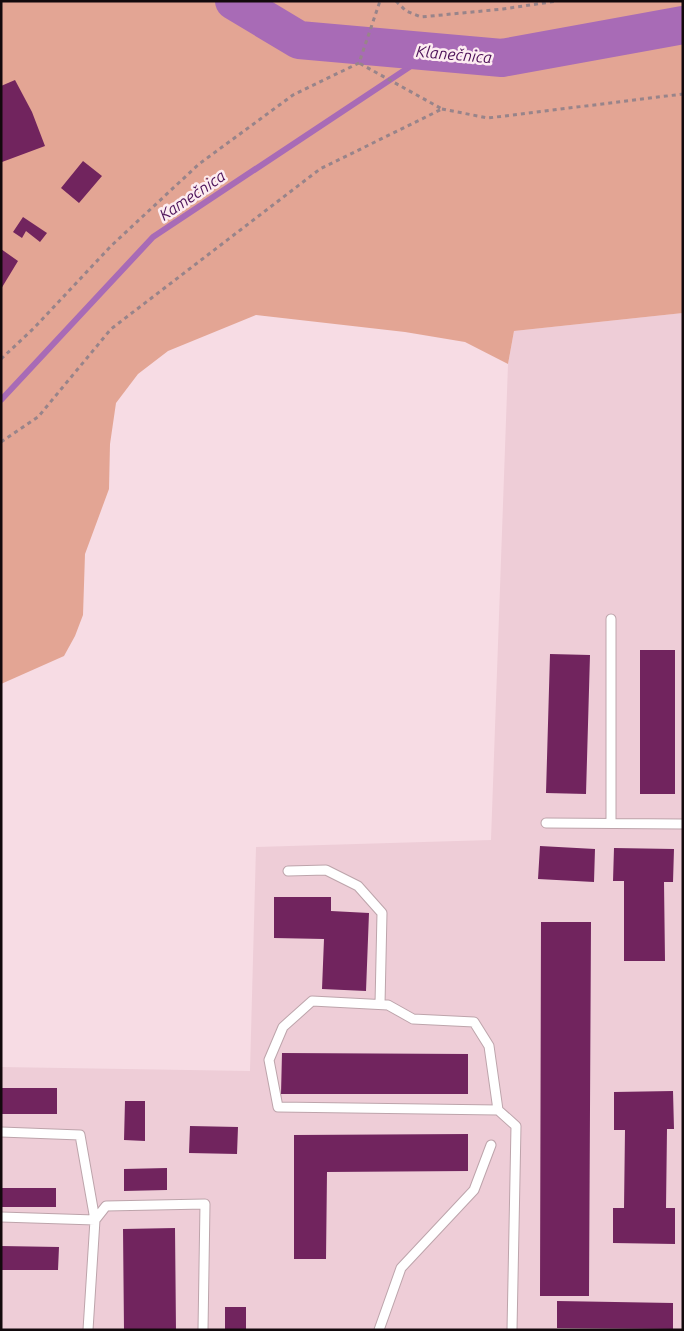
<svg xmlns="http://www.w3.org/2000/svg" width="684" height="1331" viewBox="0 0 684 1331" font-family="Ubuntu,sans-serif">
  <rect width="100%" height="100%" fill="#f7dce4"/>
  <path fill="#eecdd7" d="M683 313V1330H1V1067L250 1071 256 847 491 840 508 364 514 331Z"/>
  <path fill="#e3a594" d="M1 1H683V313L514 331 508 364 465 342 405 332 256 315 168 351 138 374 116 403 110 444 109 489 85 554 83 615 75 636 64 656 1 684Z"/>
  <g fill="none" stroke-linecap="round" stroke-linejoin="round">
    <path stroke="#a86bb6" stroke-width="6" d="M1 400 153 237 432 52"/>
    <path stroke="#a86bb6" stroke-width="38" d="M234 1 299 40 502 58 683 25"/>
  </g>
  <path fill="#71245e" d="M15 80 32 112 45 146 2 162 1 86Z
    M83 161 102 176 79 203 61 188Z
    M23 217 47 233 40 242 26 231 22 238 13 232Z
    M1 249 18 261 1 289Z
    M640 650H675V794H640Z
    M550 654 590 655 586 794 546 793Z
    M540 846 595 849 594 882 538 879Z
    M614 848 674 849 673 882H664L665 961H624V881H613Z
    M274 897H331V911L369 913 366 991 322 989 324 939 274 938Z
    M541 922H591L589 1296H540Z
    M282 1053 468 1054V1094H281Z
    M1 1088H57V1114H1Z
    M673 1091 674 1129H667L666 1208H675V1244L613 1243V1208H624L625 1130H614V1092Z
    M125 1101H145V1141L124 1140Z
    M190 1126 238 1127 237 1154 189 1153Z
    M468 1134V1171L327 1172 326 1259H294V1135Z
    M167 1168V1190L124 1191V1169Z
    M1 1188H56V1207H1Z
    M175 1228 176 1330H124L123 1229Z
    M1 1246 59 1247 58 1270H1Z
    M557 1301 673 1303V1329L557 1328Z
    M225 1307H246V1330H225Z"/>
  <g fill="none" stroke-linecap="round" stroke-linejoin="round">
    <defs>
      <path id="lane" d="M611 619V823
        M546 823 683 824
        M288 871 326 870 358 886 382 913 380 1004
        M498 1110 278 1107 269 1060 283 1027 312 1001 388 1005 413 1019 474 1022 489 1046 498 1110 516 1126 512 1330
        M1 1132 80 1135 95 1220 1 1217
        M88 1330 95 1220 106 1206 205 1204 203 1330
        M379 1330 401 1268 474 1190 491 1145"/>
    </defs>
    <use href="#lane" stroke="#bda4ab" stroke-width="11"/>
    <path stroke="#98848a" stroke-width="3" stroke-dasharray="4 4" stroke-linecap="butt" d="M396 1 406 11 421 17 503 9 557 1
      M442 109 488 118 683 94
      M1 359 34 328 111 246 199 164 293 95 359 63 380 1
      M1 442 38 417 111 329 320 169 442 109 359 63"/>
    <use href="#lane" stroke="#fff" stroke-width="9"/>
  </g>
  <g text-anchor="middle" dominant-baseline="central" stroke-width="5" stroke-linejoin="round" paint-order="stroke">
    <g font-size="16" font-style="italic" fill="#4d1259" stroke="#fdecf1">
      <text transform="translate(454 54) rotate(5)">Klanečnica</text>
      <text transform="translate(192 195) rotate(-34)">Kamečnica</text>
    </g>
  </g>
  <rect width="684" height="1331" fill="none" stroke="#12090c" stroke-width="5"/>
</svg>
